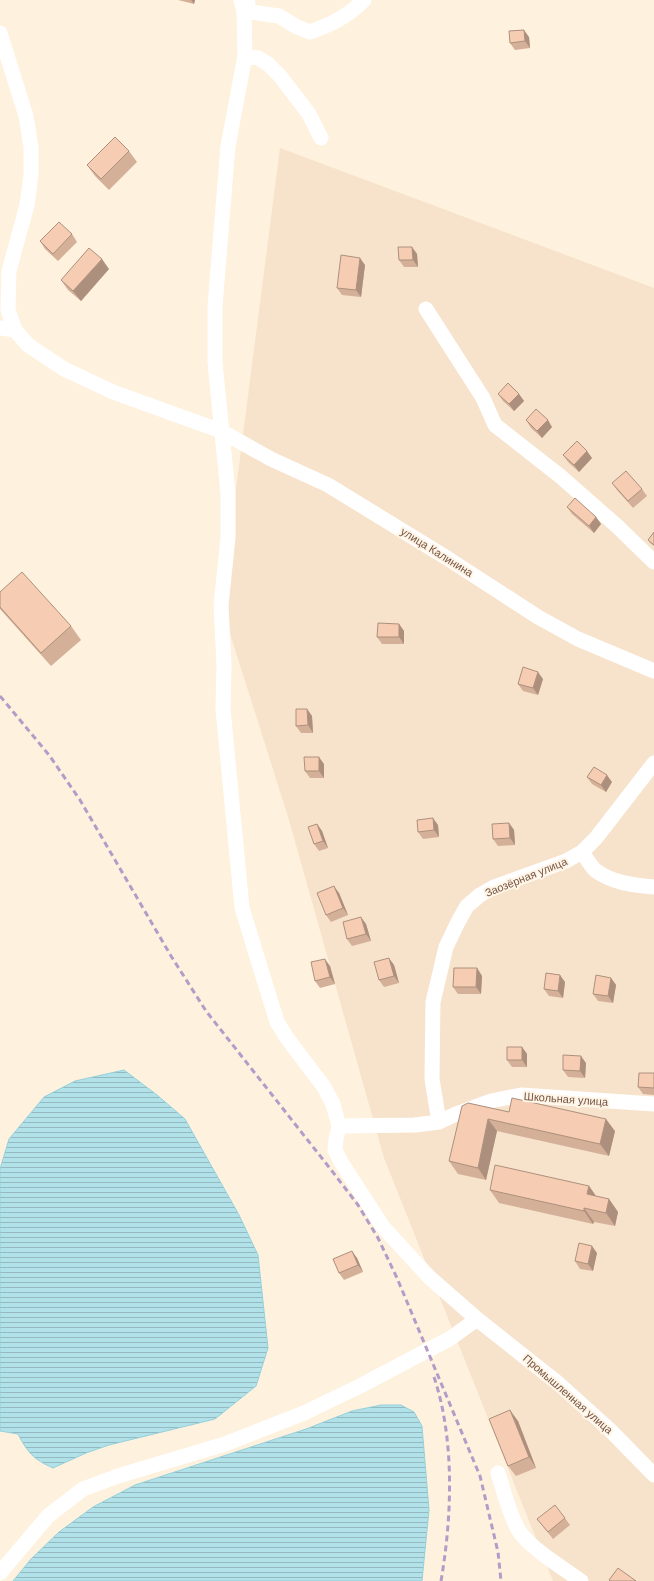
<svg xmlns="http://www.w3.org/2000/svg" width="654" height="1581" viewBox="0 0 654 1581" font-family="Helvetica,sans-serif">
  <defs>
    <pattern id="water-rules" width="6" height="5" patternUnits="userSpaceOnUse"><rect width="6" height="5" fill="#b1e1e9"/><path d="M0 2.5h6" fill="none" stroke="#95b9be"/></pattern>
  </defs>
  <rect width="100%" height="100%" fill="#fef1dd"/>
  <path fill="#f7e3cb" d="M280 148 654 288V1581H553L384 1158 289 820 221 605Z"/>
  <path fill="url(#water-rules)" stroke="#96d1dc" d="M124 1070 157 1095 185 1119 239 1215 258 1255 268 1348 256 1386 215 1419 109 1445 86 1453 53 1468C33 1459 28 1453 18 1434L0 1431V1169L9 1139 44 1097 75 1081Z
    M381 1405H401L414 1412 422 1426 429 1510 422 1581H13L31 1559 59 1532 93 1507 135 1485 306 1429 352 1411Z"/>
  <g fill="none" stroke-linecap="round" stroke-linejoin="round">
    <path stroke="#fff" stroke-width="15" d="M241 0 244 11 245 56 228 146 215 306V363L228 493V538L221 605 224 665 223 709 242 908 277 1022 287 1038 324 1087 333 1104 339 1126 336 1139 335 1150 341 1162 383 1227 429 1277 477 1319 559 1384 610 1430 654 1475
      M248 3 244 11 279 16 297 27 310 32C332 24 347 17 364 0
      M0 33 26 116 31 147V175L27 205 9 271 8 310 15 330 28 345 64 369 113 392 221 431 271 459 328 485 447 558 538 617 578 639 654 671
      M245 56 258 58 268 64 280 76 309 114 321 138
      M426 309 483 398 495 425 560 476 617 526 654 562
      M0 328 15 330
      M582 852 596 838 654 763
      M439 1122 432 1079 433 1002 446 947 458 922 467 906 480 895 494 887 566 861 582 852C586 858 590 865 595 870 612 883 633 885 654 887
      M339 1126 415 1125 439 1122 456 1114 491 1101 521 1095 654 1104
      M498 1473C504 1492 509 1514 519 1531 530 1548 563 1568 581 1581
      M0 1573 48 1516 83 1489 118 1476 225 1444 304 1413 360 1386 451 1338 477 1319"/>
    <path stroke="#b39cc7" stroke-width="3" stroke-dasharray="6 4" stroke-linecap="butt" d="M0 696 49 755 80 800 171 956 206 1011 332 1171 358 1205 378 1238 397 1278 480 1476 498 1552 501 1581
      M434 1377C455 1440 452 1517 441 1581"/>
  </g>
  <path fill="#d4b099" d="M178 0H195L194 4Z
    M529 37 530 48 515 50 510 43Z
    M129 151 137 162 109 190 95 176 87 165Z
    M72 234 77 242 58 261 45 249 40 241Z
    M412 247 417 254 418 267H404L399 260Z
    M365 265 361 297 342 295 337 288Z
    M109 269 81 301 68 290 61 280Z
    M498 394H519L524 401 514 411 503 401Z
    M526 420 552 427 542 438 531 428Z
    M563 455 592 458 579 472 568 462Z
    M612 483 642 489 647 496 633 508 617 490Z
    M567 507 596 517 601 524 594 533 572 514Z
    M654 532V546L650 543 648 540Z
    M0 592 71 626 81 640 51 666 0 609Z
    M399 624 404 631V644H382L377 637Z
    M543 679 538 695 523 691 518 684Z
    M307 709 312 716 313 733H301L296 726Z
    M324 764V778H310L305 771Z
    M587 777 612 782 606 792 592 784Z
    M509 823 514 830 515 845 498 846 493 839Z
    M317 824 322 831 328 848 319 851 314 844Z
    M438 825 439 837 423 839 418 832Z
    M339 893 348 915 331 922 326 915Z
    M366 924 371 941 352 946 347 939Z
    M394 965 399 983 384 987 379 980Z
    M330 966 335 984 320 988 315 981Z
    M477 968 482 976 481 994H458L453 987Z
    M611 978 616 985 613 1003 598 1001 593 994Z
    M565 982 563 998 549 996 544 989Z
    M522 1047 527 1054V1067H512L507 1060Z
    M586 1063 585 1078 568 1077 563 1070Z
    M654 1073V1095L643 1094 638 1087Z
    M468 1103 509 1112 615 1131 609 1156 497 1131 486 1180 458 1174 449 1161Z
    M589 1186 596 1196 609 1199 618 1212 615 1226 594 1222 593 1224 499 1203 490 1190Z
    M597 1253 593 1271 580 1269 575 1261Z
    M357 1258 363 1272 344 1280 339 1273Z
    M518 1421 536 1468 516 1476 508 1466Z
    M565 1518 570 1525 553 1539 537 1519Z"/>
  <path fill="#ac907d" d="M191 0H195L194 4Z
    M524 30 529 37 530 48 525 41Z
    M412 247 417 254 418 267 413 260Z
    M360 258 365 265 361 297 356 290Z
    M102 259 109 269 81 301 73 291Z
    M519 394 524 401 514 411 509 404Z
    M548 420 552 427 542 438 537 431Z
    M587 451 592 458 579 472 574 465Z
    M596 517 601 524 594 533 589 526Z
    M399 624 404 631V644L399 637Z
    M538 672 543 679 538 695 533 688Z
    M307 709 312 716 313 733 308 725Z
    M319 757 324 764V778L319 771Z
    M607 775 612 782 606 792 601 785Z
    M433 818 438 825 439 837 434 830Z
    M509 823 514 830 515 845 510 838Z
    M317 824 322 831 328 848 323 841Z
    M334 886 339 893 348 915 343 908Z
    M361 917 366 924 371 941 366 934Z
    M389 958 394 965 399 983 394 976Z
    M325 959 330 966 335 984 330 977Z
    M477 968 482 976 481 994 476 987Z
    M560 975 565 982 563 998 558 991Z
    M611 978 616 985 613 1003 608 996Z
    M522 1047 527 1054V1067L522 1060Z
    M581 1056 586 1063 585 1078 580 1071Z
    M488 1119 497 1131 486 1180 478 1168Z
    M606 1119 615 1131 609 1156 600 1144Z
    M589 1186 598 1199 587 1194Z
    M609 1199 618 1212 615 1226 606 1213Z
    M584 1208 594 1222 593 1224 584 1211Z
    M592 1246 597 1253 593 1271 588 1264Z
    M352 1251 357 1258 363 1272 358 1265Z
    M510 1410 518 1421 536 1468 529 1457Z"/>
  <path fill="#f6cdb2" stroke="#ac907d" d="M524 30 525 41 510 43 509 31Z
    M115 137 129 151 101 179 87 165Z
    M59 222 72 234 53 254 40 241Z
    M398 247H412L413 260H399Z
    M89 248 102 259 73 291 61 280Z
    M341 255 360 258 356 290 337 288Z
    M508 383 519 394 509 404 498 394Z
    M536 409 548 420 537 431 526 420Z
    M577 441 587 451 574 465 563 455Z
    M626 471 642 489 628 501 612 483Z
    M575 498 596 517 589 526 567 507Z
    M654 532V545L648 540Z
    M22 572 71 626 41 653 0 607V592Z
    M378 623 399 624V637H377Z
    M523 667 538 672 533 688 518 684Z
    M296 709H307L308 725 296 726Z
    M304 757H319V771H305Z
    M594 767 607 775 601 785 587 777Z
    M433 818 434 830 418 832 417 820Z
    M509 823 510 838 493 839 492 824Z
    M317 824 323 841 314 844 308 827Z
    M334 886 343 908 326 915 317 893Z
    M361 917 366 934 347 939 343 922Z
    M389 958 394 976 379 980 374 962Z
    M325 959 330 977 315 981 311 962Z
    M454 968H477L476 987H453Z
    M546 973 560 975 558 991 544 989Z
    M596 975 611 978 608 996 593 994Z
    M507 1047H522V1060H507Z
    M563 1055 581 1056 580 1071 563 1070Z
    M639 1073H654V1088L638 1087Z
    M512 1098 606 1119 600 1144 488 1119 478 1168 449 1161 462 1106 468 1103 509 1112Z
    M495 1165 589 1186 587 1194 609 1199 606 1213 584 1208V1211L490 1190Z
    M579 1243 592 1246 588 1264 575 1261Z
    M352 1251 358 1265 339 1273 333 1259Z
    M510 1410 529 1457 508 1466 489 1419Z
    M555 1505 565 1518 548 1532 537 1519Z
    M618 1568 636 1581H611L609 1580Z"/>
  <g text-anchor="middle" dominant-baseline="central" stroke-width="4" stroke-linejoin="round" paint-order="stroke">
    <g font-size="11" fill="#765544" stroke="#fff5e6">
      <text transform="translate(437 552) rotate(32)">улица Калинина</text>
      <text transform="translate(526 877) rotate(-22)">Заозёрная улица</text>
      <text transform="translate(566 1099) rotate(4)">Школьная улица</text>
      <text transform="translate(568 1394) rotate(41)">Промышленная улица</text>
    </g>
  </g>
</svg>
